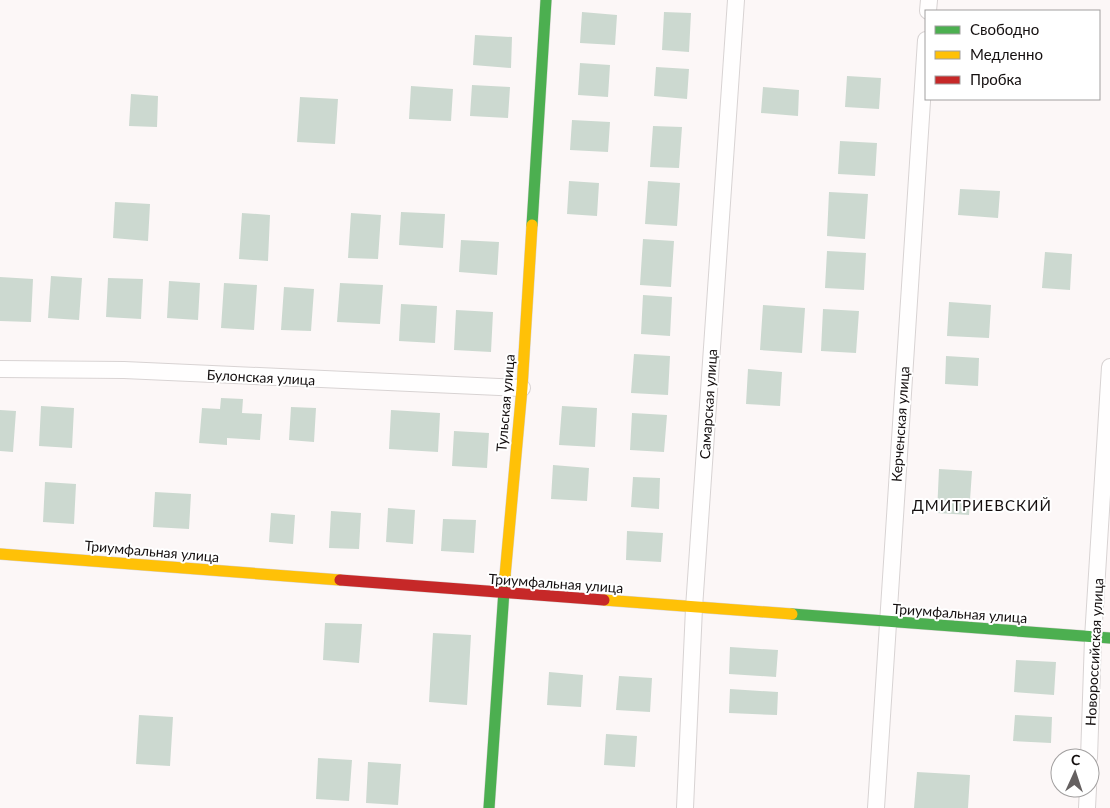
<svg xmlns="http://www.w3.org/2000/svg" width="1110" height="808" viewBox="0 0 1110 808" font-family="Lato,sans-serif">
  <rect width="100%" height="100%" fill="#fcf7f7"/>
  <path fill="#ccd9d0" d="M582 12 617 15 615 45 580 43Z
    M664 12 691 13 689 52 662 50Z
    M475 35 512 37 511 68 473 65Z
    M580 63 610 65 608 97 578 95Z
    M656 67 689 69 687 99 654 96Z
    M847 76 881 78 879 109 845 107Z
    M472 85 510 87 508 118 470 116Z
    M411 86 453 89 451 121 409 119Z
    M763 87 799 90 798 116 761 113Z
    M131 94 158 96 157 127 129 126Z
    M300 97 338 99 335 144 297 142Z
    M572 120 610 122 608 152 570 150Z
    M653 126 682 127 679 168 650 167Z
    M840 141 877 143 875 176 838 174Z
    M569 181 599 183 597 216 567 214Z
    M648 181 680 183 677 226 645 224Z
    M960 189 1000 191 998 218 958 215Z
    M829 192 868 194 865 239 827 236Z
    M115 202 150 204 148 241 113 238Z
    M401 212 445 214 443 248 399 245Z
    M242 213 270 215 268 261 239 259Z
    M351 213 381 215 378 259 348 258Z
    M643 239 674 241 671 287 640 285Z
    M461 240 499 242 497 275 459 272Z
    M827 251 866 253 864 290 825 288Z
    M1045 252 1072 254 1070 290 1042 288Z
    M51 276 82 278 79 320 48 318Z
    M0 277 33 279 31 322 0 321Z
    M108 278 143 279 141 319 106 317Z
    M169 281 200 283 198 320 167 318Z
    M224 283 257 285 254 330 221 328Z
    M340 283 383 285 380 324 337 322Z
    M284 287 314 289 311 331 281 330Z
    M643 295 672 297 670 336 641 334Z
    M949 302 991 305 989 338 947 336Z
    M401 304 437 306 435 343 399 341Z
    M763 305 805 308 802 353 760 350Z
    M823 309 859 311 856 353 821 351Z
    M456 310 493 312 491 352 454 350Z
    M634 354 670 356 668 395 631 393Z
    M946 356 979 358 978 386 945 384Z
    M748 369 782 372 780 406 746 404Z
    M221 398 243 399 242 413 262 414 260 440 227 438V445L199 443 202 408 220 409Z
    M41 406 74 408 72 448 39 446Z
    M562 406 597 408 595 447 559 445Z
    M291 407 316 408 314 442 289 440Z
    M0 410 16 411 13 452 0 451Z
    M391 410 440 413 438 452 389 449Z
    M632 413 667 415 664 452 630 450Z
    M454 431 489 433 487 468 452 466Z
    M553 465 589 468 587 501 551 499Z
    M939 469 972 471 969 515 937 513Z
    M633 477 660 478 659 509 631 507Z
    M45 482 76 484 74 524 43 522Z
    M155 492 191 494 189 529 153 527Z
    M388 508 415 510 413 544 386 542Z
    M331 511 361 513 359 549 329 548Z
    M271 513 295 515 293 544 269 542Z
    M443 519 476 520 474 553 441 551Z
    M627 531 663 533 661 562 626 560Z
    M325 623 362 624 359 663 323 660Z
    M433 633 471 635 467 705 429 702Z
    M730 647 778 650 776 677 729 674Z
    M1016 660 1056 662 1054 695 1014 692Z
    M549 672 583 675 581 707 547 705Z
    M619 676 652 678 650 712 616 710Z
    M730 689 778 692 777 715 729 713Z
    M139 715 173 717 170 766 136 764Z
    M1015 715 1052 717 1051 743 1013 741Z
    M606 734 637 736 635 767 604 765Z
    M318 758 352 760 349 801 316 799Z
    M368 762 401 764 398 805 366 803Z
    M917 772 970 775 968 808H914Z"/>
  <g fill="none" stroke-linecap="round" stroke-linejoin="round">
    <defs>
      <path id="street" d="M928 11 929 0
        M0 369 124 370 522 388
        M1089 758 1093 638 1110 367
        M685 808 694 608 736 0
        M876 808 926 40
        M1087 808 1088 788"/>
      <path id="fast" d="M532 225 546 0
        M792 614 1110 638
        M489 808 505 576"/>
      <path id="slow" d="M0 554 340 580
        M505 576 522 388 532 225
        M604 600 792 614"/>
      <path id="jam" d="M340 580 604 600"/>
    </defs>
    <use href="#street" stroke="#d8d3d3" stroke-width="18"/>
    <use href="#fast" stroke="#d8d3d3" stroke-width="12"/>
    <use href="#slow" stroke="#d8d3d3" stroke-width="12"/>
    <use href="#jam" stroke="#d8d3d3" stroke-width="12"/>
    <use href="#street" stroke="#fffefe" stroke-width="16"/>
    <use href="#fast" stroke="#4caf50" stroke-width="11"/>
    <use href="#slow" stroke="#ffc107" stroke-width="11"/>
    <use href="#jam" stroke="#c62828" stroke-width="11"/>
  </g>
  <g text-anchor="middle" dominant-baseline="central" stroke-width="4" stroke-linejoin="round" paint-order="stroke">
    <g font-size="14" fill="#140f0f" stroke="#fff">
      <text transform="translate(261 377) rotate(3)">Булонская улица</text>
      <text transform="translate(505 403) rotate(-85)">Тульская улица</text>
      <text transform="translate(708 404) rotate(-86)">Самарская улица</text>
      <text transform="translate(900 424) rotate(-86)">Керченская улица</text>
      <text transform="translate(152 551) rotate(5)">Триумфальная улица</text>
      <text transform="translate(556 583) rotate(4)">Триумфальная улица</text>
      <text transform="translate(960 613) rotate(4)">Триумфальная улица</text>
      <text transform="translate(1094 652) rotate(-87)">Новороссийская улица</text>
    </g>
    <g font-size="15" letter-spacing="1" fill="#140f0f" stroke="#fff">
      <text x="982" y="505">ДМИТРИЕВСКИЙ</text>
    </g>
  </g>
  <rect x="925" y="10" width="175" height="90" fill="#ffffff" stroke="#a19f9f"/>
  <rect x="935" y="26" width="25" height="8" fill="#4caf50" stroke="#a19f9f"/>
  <text x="970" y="35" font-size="15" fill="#140f0f">Свободно</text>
  <rect x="935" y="51" width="25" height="8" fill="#ffc107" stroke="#a19f9f"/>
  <text x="970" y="60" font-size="15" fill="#140f0f">Медленно</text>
  <rect x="935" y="76" width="25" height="8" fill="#c62828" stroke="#a19f9f"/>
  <text x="970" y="85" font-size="15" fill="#140f0f">Пробка</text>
  <g transform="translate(1075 773) rotate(3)"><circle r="24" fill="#ffffff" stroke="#a19f9f"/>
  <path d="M0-4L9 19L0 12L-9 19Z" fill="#656060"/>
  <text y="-8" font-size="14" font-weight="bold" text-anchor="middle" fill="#140f0f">С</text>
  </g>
</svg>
